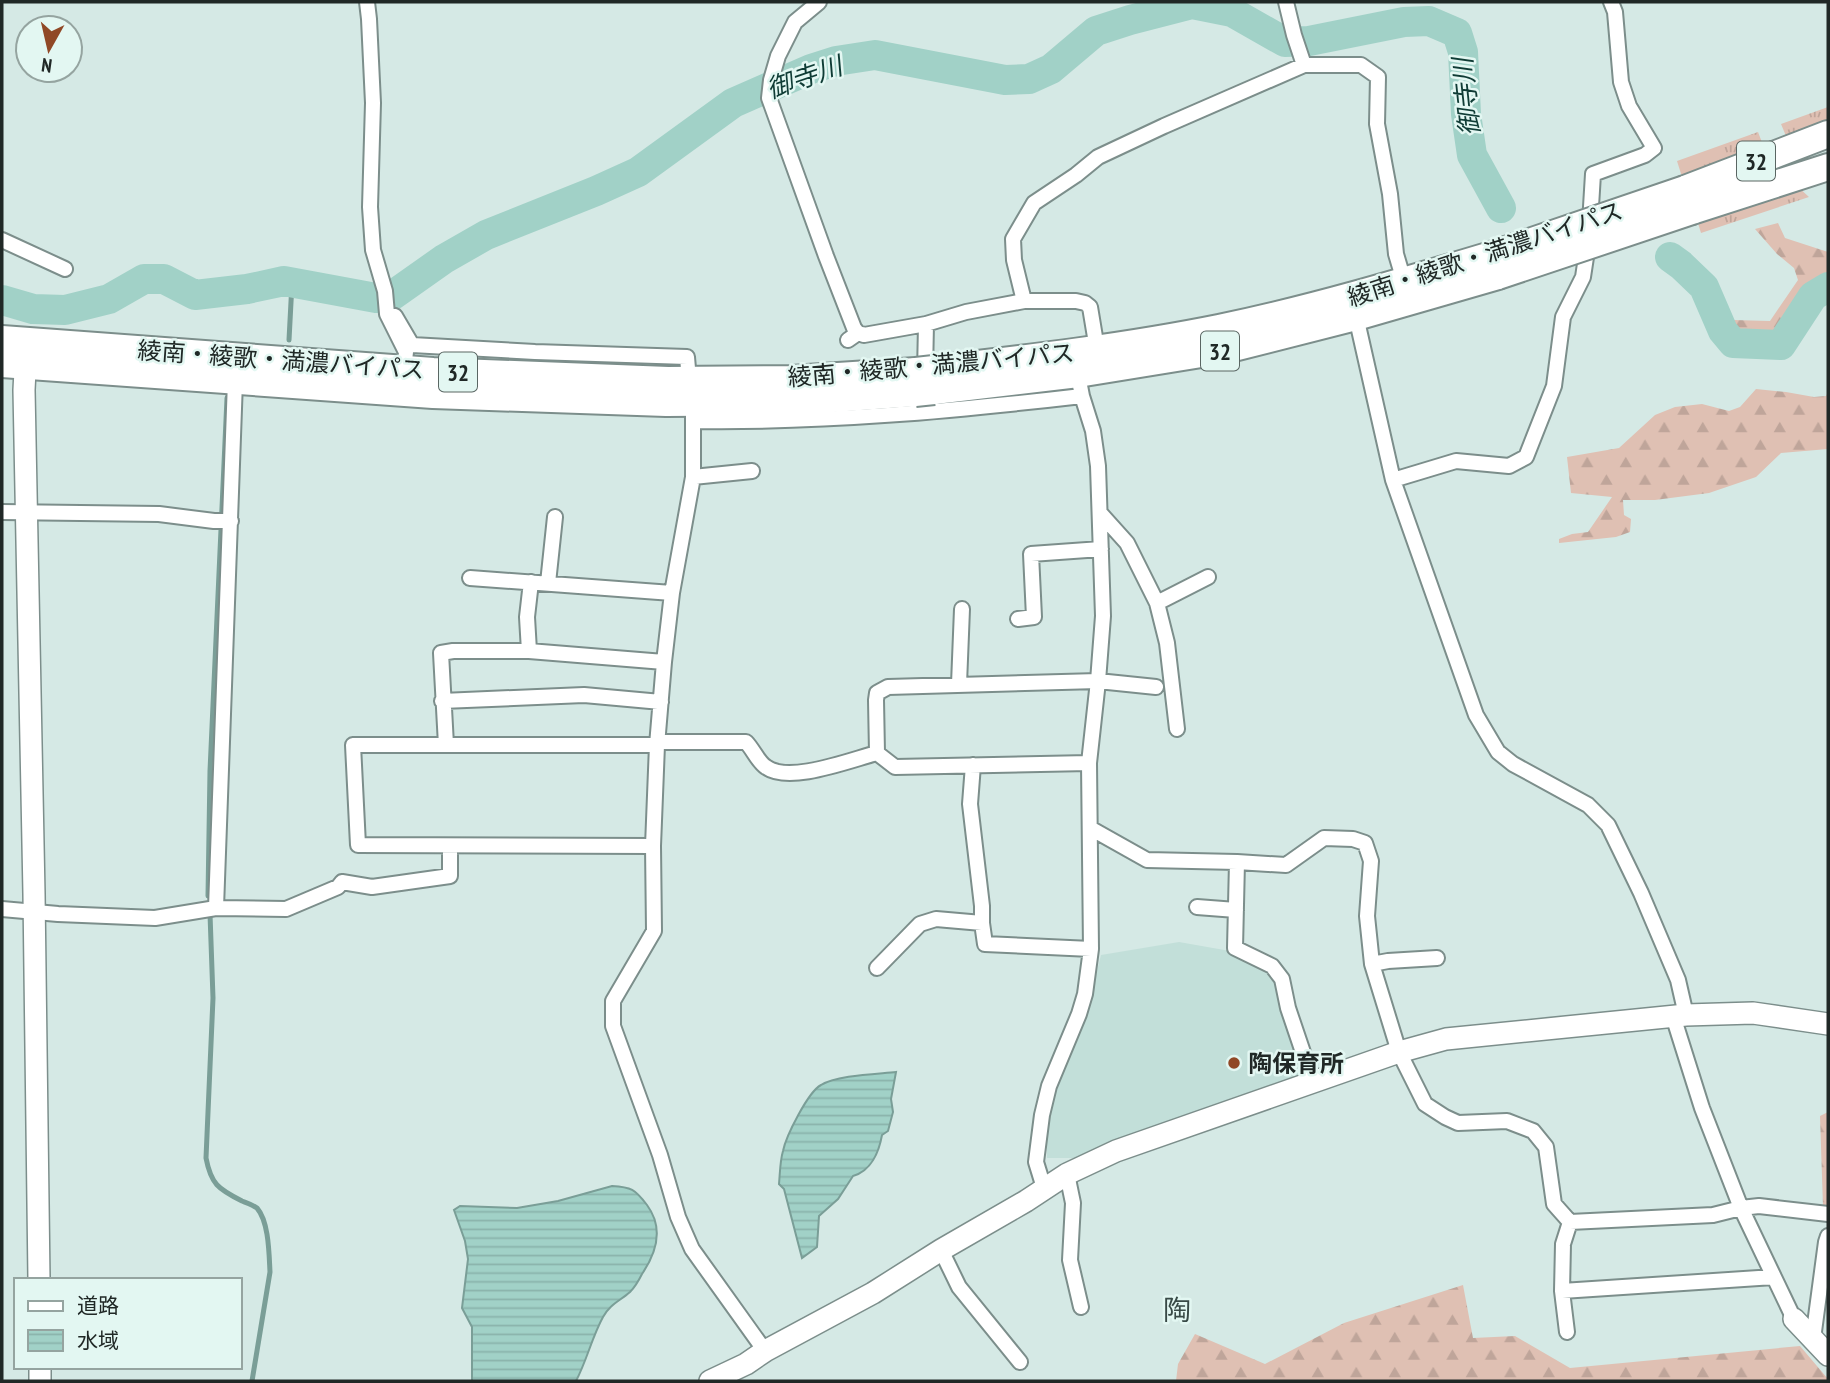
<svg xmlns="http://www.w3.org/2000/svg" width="1830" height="1383" viewBox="0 0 1830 1383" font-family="'PT Sans Narrow','Noto Sans JP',sans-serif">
  <defs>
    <pattern id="grass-tufts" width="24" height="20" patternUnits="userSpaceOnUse" patternTransform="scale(1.75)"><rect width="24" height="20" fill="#dfc0b3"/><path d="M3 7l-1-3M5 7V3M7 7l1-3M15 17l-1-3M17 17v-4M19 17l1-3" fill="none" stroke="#bfa59a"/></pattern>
    <pattern id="forest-firs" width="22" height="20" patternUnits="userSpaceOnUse" patternTransform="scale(1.75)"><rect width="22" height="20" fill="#dfc0b3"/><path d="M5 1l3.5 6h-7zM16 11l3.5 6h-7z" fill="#bfa59a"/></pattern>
    <pattern id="water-rules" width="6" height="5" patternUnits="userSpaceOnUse" patternTransform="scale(1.75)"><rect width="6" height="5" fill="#a1d1c7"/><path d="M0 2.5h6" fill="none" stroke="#8ab3ab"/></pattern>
  </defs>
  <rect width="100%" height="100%" fill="#d5e9e5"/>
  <path fill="#c2dfd9" d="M1179 942 1230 951 1267 970 1279 984 1303 1068 1298 1078 1082 1158H1047V1138L1053 1093 1063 1066 1087 1011 1101 955Z"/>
  <path fill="url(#grass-tufts)" d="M1828 107V125L1791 138 1786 136 1781 124Z
    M1758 132 1763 145 1760 150 1682 177 1677 161Z
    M1797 186 1809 197 1701 233 1697 220Z"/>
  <path fill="url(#forest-firs)" d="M1778 223 1785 238 1828 252V283L1810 293 1779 342 1735 340 1727 331 1733 320 1770 321 1798 280 1794 268 1777 254 1755 229Z
    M1756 389 1786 392 1814 397 1826 396 1828 392V449L1781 453 1756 477 1709 493 1655 500H1623L1624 515 1631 519 1630 532 1616 537 1559 543V539L1572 534 1588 532 1612 497 1571 493 1567 457 1619 448 1655 415 1675 407 1702 404 1729 411 1740 407Z
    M1828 1112V1208L1823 1207 1820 1116Z
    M1463 1285 1473 1338 1515 1336 1570 1368 1800 1346 1828 1379V1381H1176L1178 1364 1195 1334 1265 1364 1344 1323Z"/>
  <path fill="url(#water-rules)" stroke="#7a9e97" stroke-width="2" d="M896 1072 891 1099 893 1112 888 1131 882 1135C879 1152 871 1171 853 1176L838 1199 819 1216 817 1247 802 1258 784 1189 779 1184C780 1173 780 1161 783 1151 786 1136 808 1092 821 1085 836 1075 877 1074 896 1072Z
    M612 1186C631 1187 635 1189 647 1205 664 1228 657 1252 642 1274 639 1280 635 1287 630 1292 620 1301 610 1304 603 1317 592 1337 587 1360 576 1381H472V1327L462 1308 468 1259 465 1241 454 1210 460 1206 517 1208 558 1201Z"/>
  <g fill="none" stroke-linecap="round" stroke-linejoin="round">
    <path stroke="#7a9e97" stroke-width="5" d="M289 340 292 283
      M208 896 210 771 227 398
      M210 914 213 998 206 1158C211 1184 218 1189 242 1201 247 1203 253 1205 257 1208 269 1222 269 1254 270 1272L252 1381"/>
    <path stroke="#a1d1c7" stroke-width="30" d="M1670 257 1681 265 1704 287 1723 331 1733 343 1781 345 1813 296 1828 287
      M2 300 33 309 65 310 109 299 144 279H164L195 295 247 289 284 281 376 298 393 295 444 259 486 235 596 191 638 172 733 103 811 69 836 61 875 55 1005 80 1029 79 1051 69 1096 31 1130 20 1192 4 1232 12 1285 42 1309 41 1404 22 1429 21 1457 33 1463 52 1466 114 1472 155 1501 208"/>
    <defs>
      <path id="street" d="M367 2 369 19 373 103 370 207 373 250 385 291 387 314 406 352 404 369
        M819 2 795 22 778 56 771 80 769 98 826 256 854 328 858 333
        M1304 65H1361L1378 77 1377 124 1390 194 1396 254 1404 281
        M1590 223 1593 174 1645 155 1654 148 1629 106 1621 82 1615 12 1611 2
        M2 240 65 269
        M1024 301 1014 260 1013 239 1034 203 1076 175 1098 157 1164 126 1304 65 1294 35 1286 2
        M1355 312 1393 480 1476 715 1498 752 1513 764 1588 805 1608 825 1641 893 1678 980 1686 1015
        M387 314 395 316 412 345 535 352 687 357 689 380 693 403V477L672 593 664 662 657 745 653 846 654 931 613 1001V1026L660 1155 678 1217 692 1249 765 1351
        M848 340 858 333 864 335 926 324 966 312 1024 301H1076L1085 303 1090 307 1097 349
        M925 373 926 324
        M693 421C823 423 953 411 1082 396
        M693 477 752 471
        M1393 480 1456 461 1509 466 1526 457 1554 386 1563 317 1583 277 1588 244
        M2 512 159 514 214 521H231
        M1100 513 1127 543 1157 603 1167 643 1177 729
        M470 578 672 593
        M548 583 555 517
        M1157 603 1208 577
        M1018 619 1034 617 1031 554 1101 549
        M529 651 527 617 531 582
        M959 684 962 609
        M442 701 584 695 661 702
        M657 742H746C753 749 758 762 766 767 789 784 850 760 877 753L895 767 1089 763
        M446 745 441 653 453 651H529L664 662
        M877 753 876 700 877 693 888 687 1098 681 1156 687
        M973 765 970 804 982 906V923
        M1090 828 1147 860 1237 862 1286 865 1324 838 1353 839 1365 843 1371 861 1367 916 1372 964 1399 1052 1425 1104 1445 1117 1458 1123 1507 1121 1533 1131 1546 1147 1554 1204 1570 1222 1563 1244 1562 1291 1567 1332
        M653 846 358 845 353 745H657
        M1237 862 1235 948 1272 966 1282 979 1288 1008 1313 1082
        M1197 907 1236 910
        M216 908 235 381
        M2 909 58 914 155 918 216 908 286 909 338 887 342 882 372 887 450 876V846
        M1372 964 1388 961 1437 958
        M877 968 920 924 936 919 982 923 985 944 1091 949
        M1673 1016 1702 1108 1741 1208 1794 1319
        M1067 1174 1073 1203 1070 1260 1081 1307
        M1044 1188 1036 1162 1042 1115 1049 1086 1079 1014 1085 994 1091 949 1089 763 1098 681 1103 616 1098 466 1093 431 1082 396 1077 370
        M1570 1222 1713 1215 1741 1208 1759 1206 1828 1214
        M941 1250 959 1287 1020 1362
        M1562 1291 1774 1277
        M1813 1339 1826 1242 1828 1236"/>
      <path id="secondary" d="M26 351 24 390 34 894 39 1280
        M1794 1319 1828 1355
        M40 1367V1381
        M710 1381 746 1364 765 1351 873 1293 941 1250 1026 1201 1067 1174 1116 1151 1399 1052 1446 1039 1686 1015 1753 1013 1828 1024"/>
      <path id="highway" d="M1685 189 1828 134
        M1692 211 1828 167
        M2 339 433 371 668 380 791 379 916 371
        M2 364 433 395 666 403 791 402 915 393
        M934 369C1030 358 1125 347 1219 328 1311 309 1401 282 1491 255
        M934 391 1078 374 1226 350 1356 317 1498 276"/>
    </defs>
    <use href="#street" stroke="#7c8e8b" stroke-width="18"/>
    <use href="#secondary" stroke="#7c8e8b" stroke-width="24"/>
    <use href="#highway" stroke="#7c8e8b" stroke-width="30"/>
    <use href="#street" stroke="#fff" stroke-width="14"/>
    <use href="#secondary" stroke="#fff" stroke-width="21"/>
    <use href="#highway" stroke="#fff" stroke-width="26"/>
    <defs>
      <path id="highway-bridge" d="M1491 255 1685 189
        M1498 276 1692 211
        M916 371 934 369
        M915 393 934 391"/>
    </defs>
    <use href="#highway-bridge" stroke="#7c8e8b" stroke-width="30" stroke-linecap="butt"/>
    <use href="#highway-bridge" stroke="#fff" stroke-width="26"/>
  </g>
  <circle fill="#904826" stroke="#e3f7f2" stroke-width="2.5" cx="1234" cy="1063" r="7"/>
  <g text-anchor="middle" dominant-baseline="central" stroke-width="5" stroke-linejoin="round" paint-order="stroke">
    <g fill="#e3f7f2" stroke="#5a6663" stroke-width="2">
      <rect x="1737" y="141.5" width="38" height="39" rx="5"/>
      <rect x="1201" y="331.5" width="38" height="39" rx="5"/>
      <rect x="439" y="352.5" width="38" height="39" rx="5"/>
    </g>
    <g font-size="23" font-weight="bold" fill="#202826">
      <text x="1756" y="161">32</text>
      <text x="1220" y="351">32</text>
      <text x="458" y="372">32</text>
    </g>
    <g font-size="24" fill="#202826" stroke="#e3f7f2">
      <text transform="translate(1485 254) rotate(-18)">綾南・綾歌・満濃バイパス</text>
      <text transform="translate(281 360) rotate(4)">綾南・綾歌・満濃バイパス</text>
      <text transform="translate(931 365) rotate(-5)">綾南・綾歌・満濃バイパス</text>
    </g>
    <g font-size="24" font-weight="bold" fill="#202826" stroke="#e3f7f2" text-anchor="start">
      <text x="1248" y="1063">陶保育所</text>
    </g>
    <g font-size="26" font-style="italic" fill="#0f3c35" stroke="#e3f7f2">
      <text transform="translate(804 77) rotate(-19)">御寺川</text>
      <text transform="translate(1466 97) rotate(-96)">御寺川</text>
    </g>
    <g font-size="28" fill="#394a47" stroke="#e3f7f2">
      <text x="1177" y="1309">陶</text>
    </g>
  </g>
  <rect width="1830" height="1383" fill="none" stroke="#202826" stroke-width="7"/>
  <rect x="14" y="1278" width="228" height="91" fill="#e3f7f2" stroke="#95a4a0" stroke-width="2"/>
  <rect x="28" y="1301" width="35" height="10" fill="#ffffff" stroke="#95a4a0" stroke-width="2"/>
  <text x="77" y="1313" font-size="21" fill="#202826">道路</text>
  <rect x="28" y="1330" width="35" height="21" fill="url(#water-rules)" stroke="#95a4a0" stroke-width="2"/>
  <text x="77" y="1348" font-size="21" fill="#202826">水域</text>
  <g transform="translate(49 49) rotate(188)"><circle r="33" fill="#e3f7f2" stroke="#95a4a0" stroke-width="2"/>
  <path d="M0-5L12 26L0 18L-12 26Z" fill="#904826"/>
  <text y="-10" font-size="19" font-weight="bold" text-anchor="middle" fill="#202826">N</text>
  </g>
</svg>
